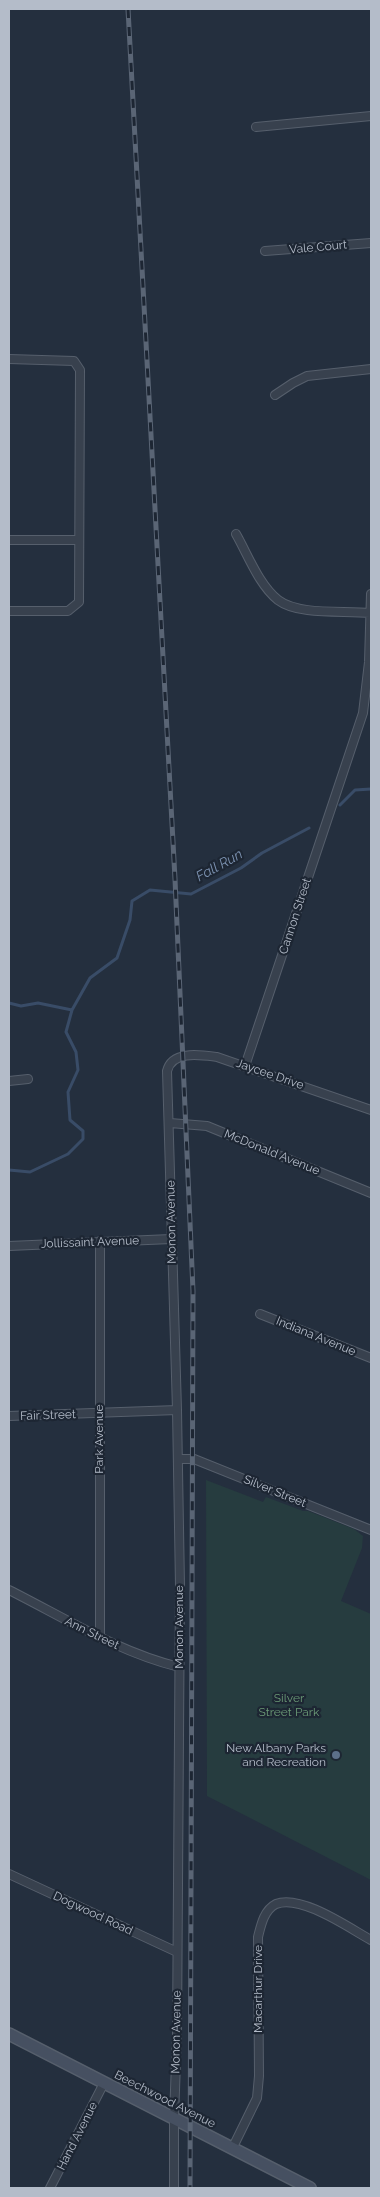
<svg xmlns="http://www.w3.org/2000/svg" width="380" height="2197" viewBox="0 0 380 2197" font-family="Raleway,sans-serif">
  <rect width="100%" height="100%" fill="#242f3e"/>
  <path fill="#263c3f" d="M206 1480 263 1502 266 1497 303 1511H308L354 1529 363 1536 362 1548 341 1601 371 1614V1880L207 1796Z"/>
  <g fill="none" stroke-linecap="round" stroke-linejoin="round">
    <path stroke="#394c67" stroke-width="3" d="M340 805 355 790 371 789
      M9 1003 21 1006 38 1003 72 1010
      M9 1170 30 1172 68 1154 83 1139V1131L70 1120 68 1092 78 1070 76 1052 66 1032 72 1010 90 978 117 958 130 920 132 901 150 890 191 894 241 868 262 853 309 828"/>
    <defs>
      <path id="minor" d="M256 127 371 116
        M265 251 371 243
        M9 359 74 361 80 370 79 602 68 611H9
        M275 395 293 383 307 376 371 369
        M236 534C248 555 259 585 278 600 299 616 345 610 370 613
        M9 540H79
        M245 1066 363 713 369 662 371 594
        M9 1081 28 1079
        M170 1123 207 1126 371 1193
        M100 1241V1637
        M9 1246 171 1239
        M260 1314 371 1358
        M9 1416 177 1410
        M178 1459H194L371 1530
        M9 1590C65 1618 118 1652 179 1667
        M9 1874 177 1952
        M232 2149 257 2098 259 2076 258 1937C261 1925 264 1910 276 1904 301 1894 349 1928 371 1940
        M50 2188 104 2083
        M174 2188V2118L177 2034 180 1586 177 1410 167 1071C172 1050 201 1055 217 1057L371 1110"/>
      <path id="secondary" d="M9 2034 310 2188"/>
    </defs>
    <use href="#minor" stroke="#565f6c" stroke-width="10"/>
    <use href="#secondary" stroke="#565f6c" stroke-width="14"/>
    <use href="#minor" stroke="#38414e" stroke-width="8"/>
    <use href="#secondary" stroke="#465061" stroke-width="11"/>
    <defs>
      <path id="rail" d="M128 9 175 879 193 1291 190 2188"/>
    </defs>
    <use href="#rail" stroke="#5a6575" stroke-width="5"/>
    <use href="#rail" stroke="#1d2633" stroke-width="3" stroke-dasharray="9" stroke-linecap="butt"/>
  </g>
  <circle fill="#5c6f8a" stroke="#1d2633" stroke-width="2" cx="336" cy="1755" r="5"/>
  <g text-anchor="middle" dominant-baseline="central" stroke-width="4.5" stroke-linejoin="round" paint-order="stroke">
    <g font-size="12" fill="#b4bcc9" stroke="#1d2633">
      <text transform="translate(318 247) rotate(-5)">Vale Court</text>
      <text transform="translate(295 916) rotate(-72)">Cannon Street</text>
      <text transform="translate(270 1074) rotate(19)">Jaycee Drive</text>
      <text transform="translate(272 1152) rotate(22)">McDonald Avenue</text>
      <text transform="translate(171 1222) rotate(-91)">Monon Avenue</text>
      <text transform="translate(90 1242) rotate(-2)">Jollissaint Avenue</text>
      <text transform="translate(316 1336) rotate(22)">Indiana Avenue</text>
      <text transform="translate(48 1415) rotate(-2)">Fair Street</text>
      <text transform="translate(99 1439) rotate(-90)">Park Avenue</text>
      <text transform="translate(275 1491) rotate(22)">Silver Street</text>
      <text transform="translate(179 1627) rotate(-90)">Monon Avenue</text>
      <text transform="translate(92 1633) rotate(26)">Ann Street</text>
      <text transform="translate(93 1913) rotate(25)">Dogwood Road</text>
      <text transform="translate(258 1989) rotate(-90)">Macarthur Drive</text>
      <text transform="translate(176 2032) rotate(-89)">Monon Avenue</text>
      <text transform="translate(165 2099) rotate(27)">Beechwood Avenue</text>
      <text transform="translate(77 2136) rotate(-63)">Hand Avenue</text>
    </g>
    <g font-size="12" fill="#6b9a76" stroke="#1d2633">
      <text x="289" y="1698">Silver<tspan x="289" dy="14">Street Park</tspan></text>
    </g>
    <g font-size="12" fill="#b4bcc9" stroke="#1d2633" text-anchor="end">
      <text x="326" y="1748">New Albany Parks<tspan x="326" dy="14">and Recreation</tspan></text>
    </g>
    <g font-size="14" font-style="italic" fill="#7c92b1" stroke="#1d2633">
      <text transform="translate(219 865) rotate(-29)">Fall Run</text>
    </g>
  </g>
  <rect width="380" height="2197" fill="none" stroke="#b4bcc9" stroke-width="20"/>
</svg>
